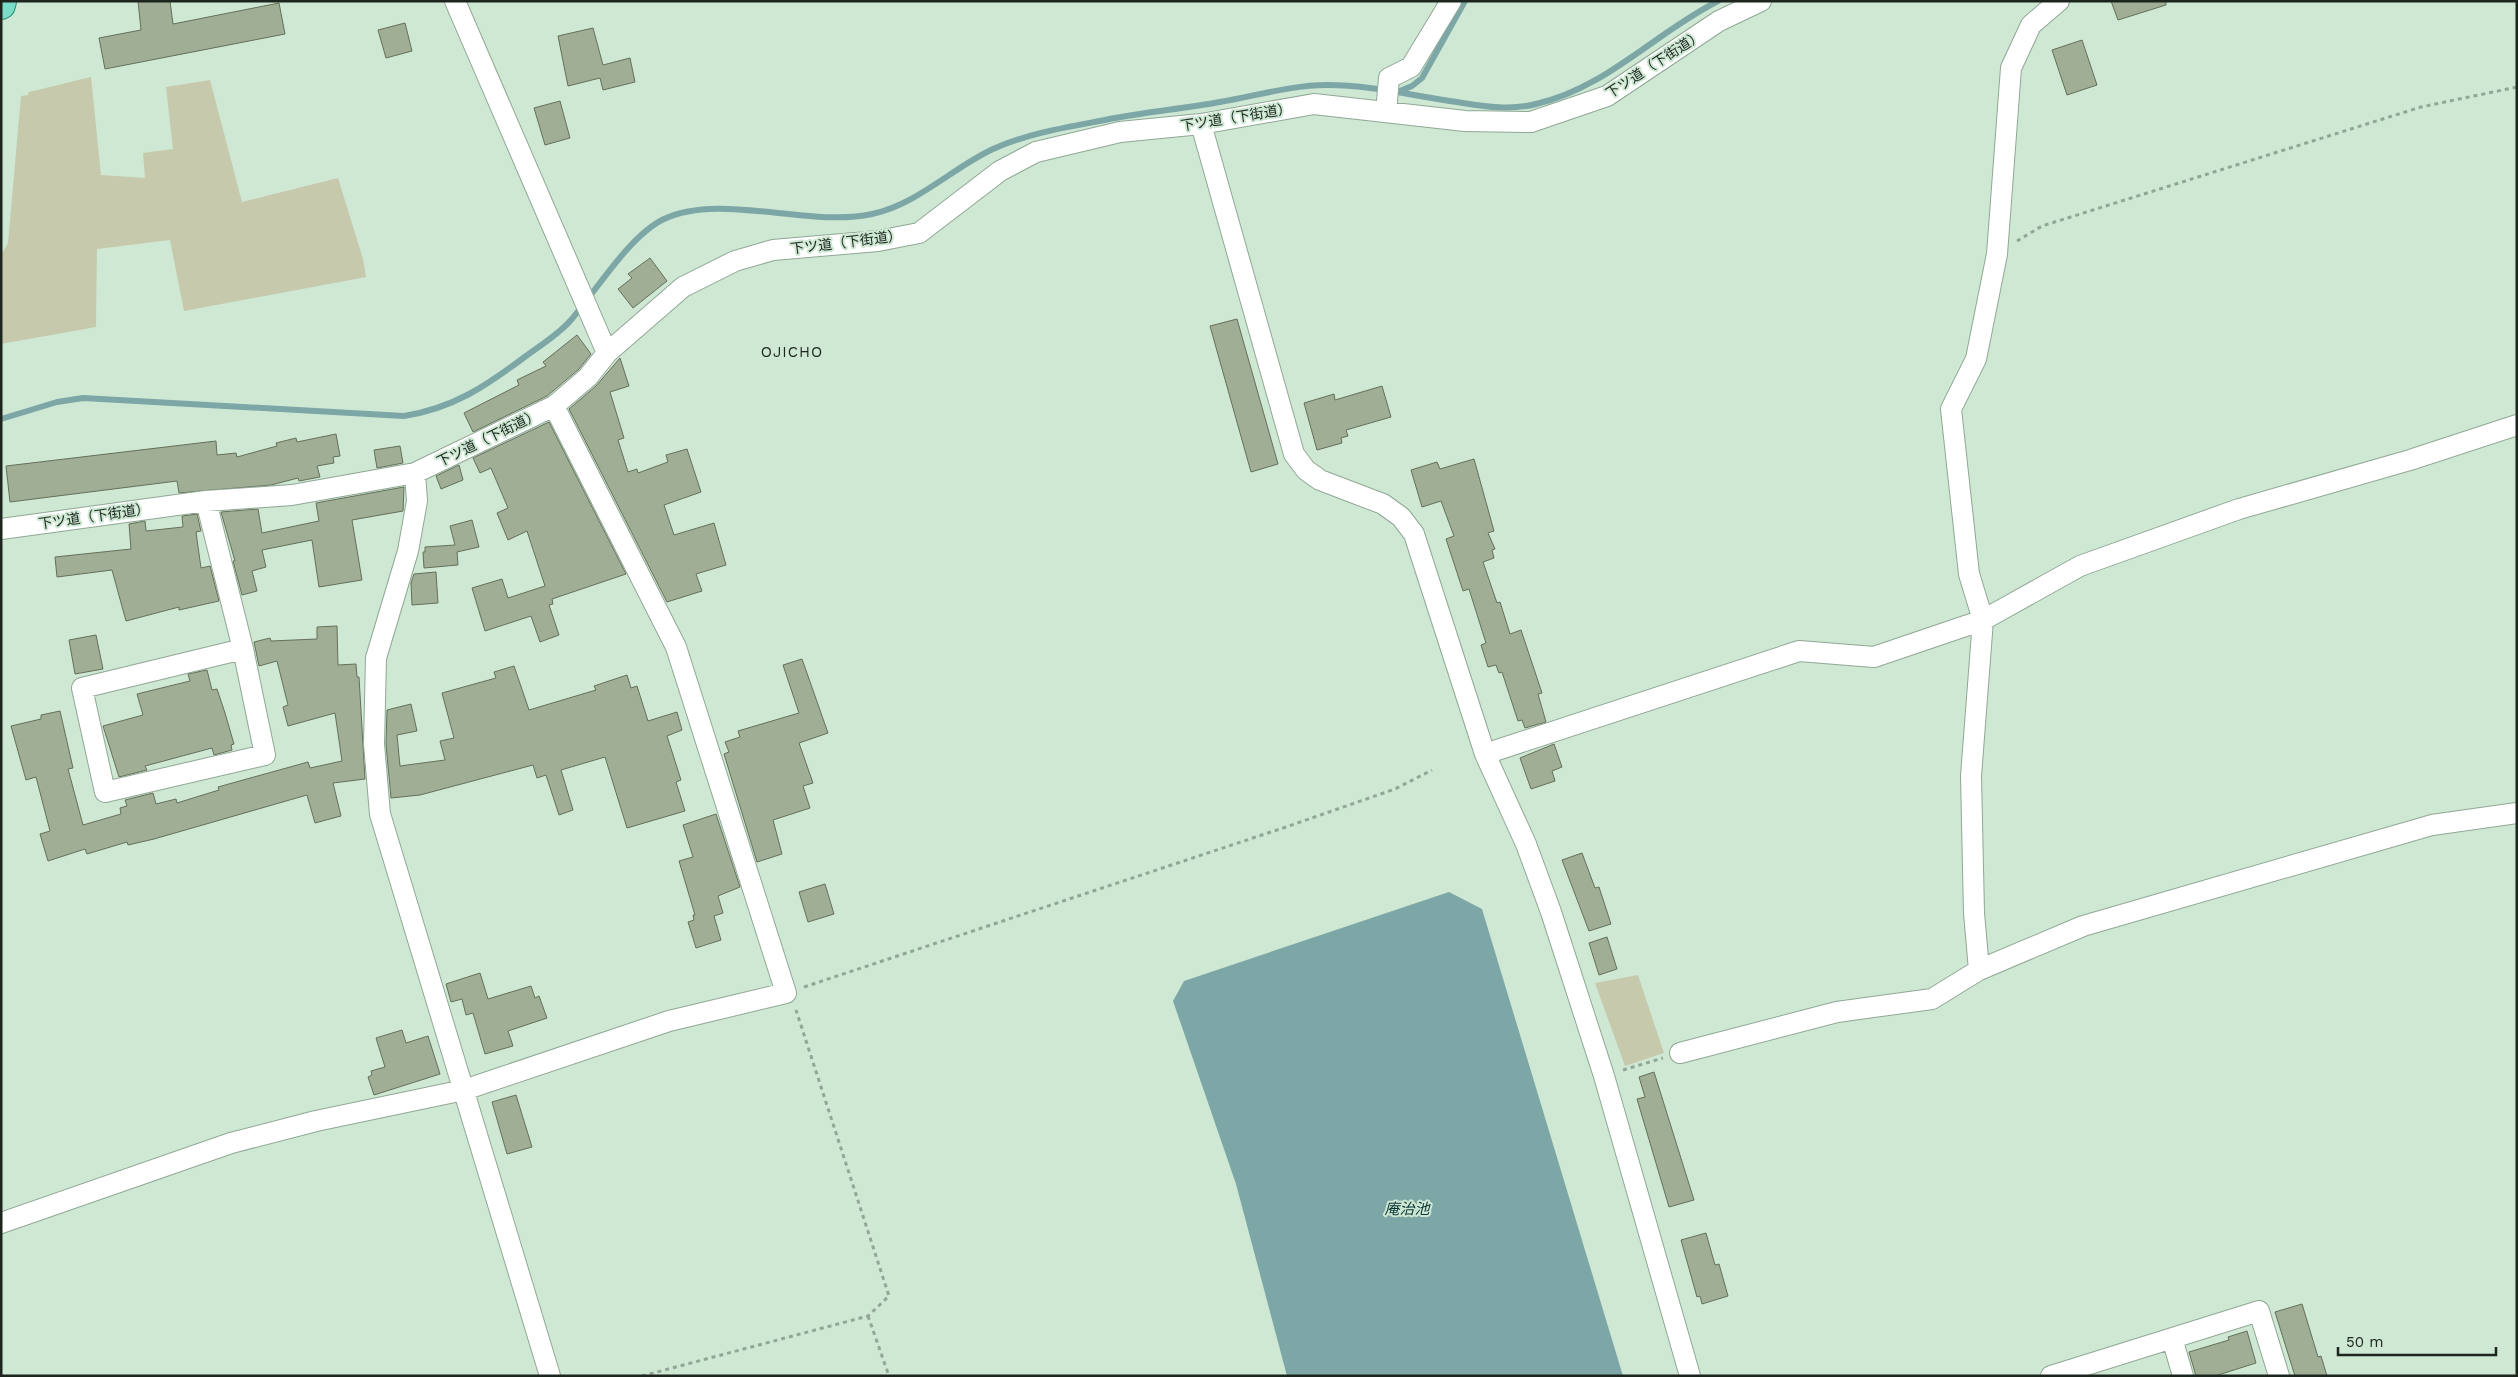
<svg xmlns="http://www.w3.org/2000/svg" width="2518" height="1377" viewBox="0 0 2518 1377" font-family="'Work Sans','Noto Sans JP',sans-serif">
  <rect width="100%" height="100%" fill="#cee8d4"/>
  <path fill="#c7c9ad" d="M91 77 101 175 145 178 143 153 173 149 166 87 210 80 242 202 338 178 363 259 366 277 184 311 170 240 97 249 96 327 1 344V255L8 243 21 96 28 95 29 92Z
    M1638 975 1664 1053 1625 1066 1595 983Z"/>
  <path fill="#7da7a6" d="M1449 892 1482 909 1623 1376H1287L1236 1184 1173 1001 1184 981Z"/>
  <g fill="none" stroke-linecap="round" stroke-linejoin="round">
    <path stroke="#7da7a6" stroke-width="6" d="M1395 93 1412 86 1422 78 1465 1
      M1 419 57 402 83 398 404 416C454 408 486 386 526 356 541 345 559 334 571 320 596 291 630 235 664 219 721 192 808 228 872 214 918 204 952 168 993 149 1028 133 1068 127 1105 120 1143 112 1182 109 1220 102 1255 96 1292 85 1327 85 1370 85 1414 96 1457 102 1483 106 1509 111 1536 104 1606 88 1655 33 1718 1"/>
  </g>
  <path fill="#a1ae96" stroke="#647059" d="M138 1H170L173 24 279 3 285 34 105 69 99 38 141 30Z
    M2111 1H2166V5L2118 20Z
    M405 23 412 51 386 58 378 30Z
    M593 28 603 65 630 58 635 82 603 90 600 78 568 86 558 36Z
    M2082 40 2097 85 2067 95 2052 50Z
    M560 101 570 138 545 145 534 108Z
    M650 258 667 281 633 308 618 289 632 278 628 274Z
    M1237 319 1278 464 1251 472 1210 326Z
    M577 335 591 354 579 369 547 396 473 432 464 413 519 385 517 380 546 366 543 362Z
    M620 358 629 386 610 392 624 438 618 440 628 472 637 469 638 473 668 462 666 455 687 449 701 492 664 505 674 535 714 523 726 565 696 574 702 591 667 602 569 409 596 386Z
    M1382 386 1391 417 1346 430 1348 436 1341 438 1342 443 1317 450 1304 403 1334 394 1335 400Z
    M549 422 626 574 552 599 553 604 549 605 559 635 540 642 531 616 485 631 472 588 502 579 508 598 545 586 527 531 508 540 497 513 508 508 491 468 480 473 473 458Z
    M336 434 340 456 333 457 334 463 317 466 320 477 299 481 298 478 271 485 179 493 177 481 10 502 6 466 216 441 217 455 236 453 237 457 277 446 276 443 296 438 297 442Z
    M400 446 403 463 377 468 374 450Z
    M1474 459 1494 531 1488 533 1495 549 1492 550 1494 558 1483 562 1497 603 1500 602 1510 634 1521 630 1542 693 1538 694 1546 722 1525 728 1522 720 1518 721 1502 672 1499 673 1496 665 1488 667 1481 645 1486 643 1469 589 1463 591 1446 539 1454 536 1441 501 1422 507 1411 470 1437 462 1440 469Z
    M459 465 463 480 441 489 436 476Z
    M404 487 403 511 352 520 362 580 319 587 312 540 262 550 266 567 252 571 257 591 242 595 233 561H235L221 512 258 509 262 533 319 521 316 503Z
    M197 514 201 531 196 532 201 568 210 566 219 601 179 610V607L126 621 112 570 57 577 55 557 131 549 129 524 145 521 146 531 183 527 182 516Z
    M472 520 479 547 457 552 458 565 424 568 423 552H425V547L455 545 450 526Z
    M436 572 438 603 412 605 411 583 414 574Z
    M337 626 338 665 356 664 357 677H359L365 779 333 783 341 816 315 823 307 795 154 839 128 845 127 842 87 854 85 849 48 861 40 834 50 831 36 777 26 780 11 726 41 719V715L60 711 73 768 68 769 83 825 121 814 120 808 127 806 125 800 153 793 156 804 176 799 177 803 219 790 218 787 308 762 310 768 342 761 335 713 288 726 283 707 288 705 277 661 259 666 254 642 270 638 271 641 317 639V627Z
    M96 635 103 669 75 674 69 640Z
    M802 659 828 733 799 743 813 783 803 786 810 808 773 820 782 854 757 862 724 754 729 752 725 742 740 737 738 731 799 713 783 665Z
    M514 666 529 710 596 690 594 686 627 675 631 688 637 686 648 721 677 712 682 730 667 736 681 780 676 782 685 811 627 828 605 757 561 770 573 810 559 815 546 775 537 778 533 765 420 795 391 798 386 744 387 710 411 704 417 731 397 735 400 766 445 760 440 741 454 738 442 693 496 678 494 672Z
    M207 670 212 690 217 689 225 713 234 744 231 745 232 750 214 755 212 748 145 766 147 770 119 777 103 726 143 715 137 694 190 681 188 674Z
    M1554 744 1562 767 1552 771 1555 781 1531 789 1520 758Z
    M716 814 740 887 718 896 723 913 714 916 721 940 696 948 688 922 694 920 693 915H695L679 861 693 857 683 825Z
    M1582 853 1595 888 1599 887 1611 924 1589 931 1562 860Z
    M825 884 834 914 808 922 799 892Z
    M1607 937 1617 969 1599 975 1589 943Z
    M480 973 488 999 531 986 535 998 539 996 547 1018 508 1031 513 1046 485 1054 473 1013 466 1015 462 999 451 1002 446 984Z
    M402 1030 406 1043 428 1036 440 1074 374 1095 368 1077 372 1075 371 1071 385 1067 376 1038Z
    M1654 1072 1694 1200 1669 1207 1637 1099 1645 1097 1639 1077Z
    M516 1095 532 1147 507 1154 492 1102Z
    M1706 1233 1715 1265 1719 1264 1728 1296 1702 1304 1700 1296 1697 1297 1681 1240Z
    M2302 1304 2318 1357 2321 1356 2327 1376H2295L2275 1312Z
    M2247 1331 2256 1363 2215 1376H2196L2189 1352 2229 1340 2228 1337Z"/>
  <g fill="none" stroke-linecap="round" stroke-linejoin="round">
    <defs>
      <path id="street" d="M455 1 607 353
        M1386 112 1389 78 1411 67 1451 1
        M1201 124 1294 454 1306 470 1320 480 1383 504 1401 517 1414 534 1485 754 1526 844 1551 912 1604 1076 1690 1376
        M415 473 417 501 408 551 376 658 374 744 380 814 550 1376
        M206 501 243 649 265 755 105 792 82 688 243 649
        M1 529 206 501 292 495 415 473 554 406 588 377 607 353 683 287 735 261 773 250 878 241 919 233 1000 171 1036 152 1120 132 1201 124 1314 104 1465 121 1531 122 1607 96 1719 21 1761 1
        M1485 754 1799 651 1874 657 1983 620 2080 566 2239 509 2410 460 2517 425
        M1979 970 1974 913 1971 776 1983 620 1969 574 1951 409 1976 359 1997 254 2011 68 2031 25 2059 1
        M1680 1053 1837 1012 1932 999 1979 970 2083 926 2432 825 2517 813
        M1 1223 231 1143 316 1121 464 1090 669 1021 786 993 676 647 554 406
        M2172 1338 2183 1376
        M2051 1376 2259 1311 2279 1376"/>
      <path id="primary" d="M1 5 2 1"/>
    </defs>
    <use href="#street" stroke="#90a895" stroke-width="22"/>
    <use href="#primary" stroke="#218c73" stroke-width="30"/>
    <path stroke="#92a697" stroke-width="3" stroke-dasharray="4 4" stroke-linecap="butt" d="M2017 241 2042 226 2421 107 2517 87
      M804 987 1286 827 1395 789 1432 770
      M1623 1070 1663 1058
      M868 1316 889 1376
      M642 1376 868 1316 889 1296 796 1010"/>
    <use href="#street" stroke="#fff" stroke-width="20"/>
    <use href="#primary" stroke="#7cdcc7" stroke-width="28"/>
  </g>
  <g text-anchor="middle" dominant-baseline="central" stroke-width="4" stroke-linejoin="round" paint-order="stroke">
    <g font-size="14" fill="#1c251e" stroke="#cee8d4">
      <text transform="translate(1654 64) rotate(-33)">下ツ道（下街道）</text>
      <text transform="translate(1236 117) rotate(-9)">下ツ道（下街道）</text>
      <text transform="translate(846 242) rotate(-7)">下ツ道（下街道）</text>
      <text transform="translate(488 438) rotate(-26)">下ツ道（下街道）</text>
      <text transform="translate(94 516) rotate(-8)">下ツ道（下街道）</text>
    </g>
    <g font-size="15" letter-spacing="1" fill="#1c251e" stroke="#cee8d4">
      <text x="792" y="352">OJICHO</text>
    </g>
    <g font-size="15" font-style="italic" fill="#083333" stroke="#cee8d4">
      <text x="1407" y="1209">庵治池</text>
    </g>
  </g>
  <rect width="2518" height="1377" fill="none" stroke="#1c251e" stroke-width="5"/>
  <path d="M2338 1347v8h158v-8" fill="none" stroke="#1c251e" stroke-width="2.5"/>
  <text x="2346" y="1347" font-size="15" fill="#1c251e" stroke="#cee8d4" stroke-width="4" paint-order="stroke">50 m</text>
</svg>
